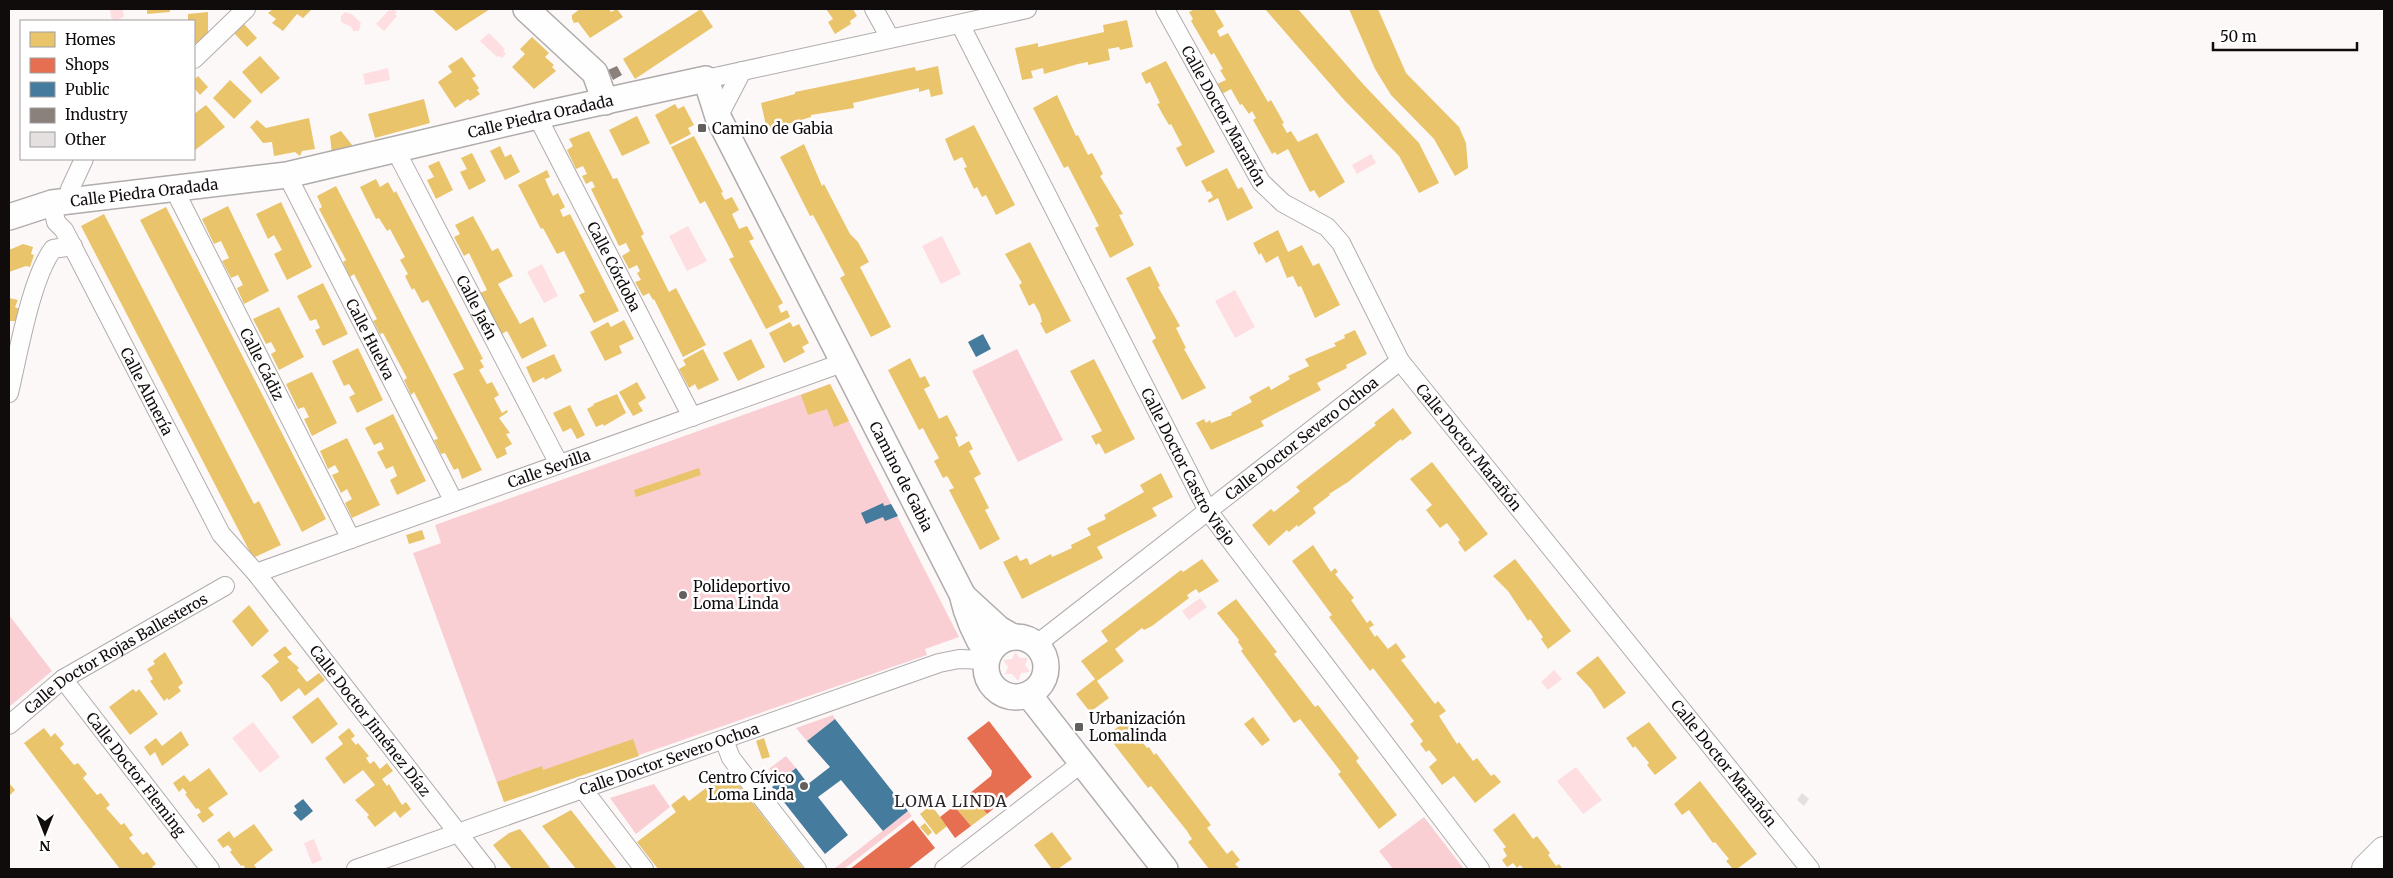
<svg xmlns="http://www.w3.org/2000/svg" width="2393" height="878" viewBox="0 0 2393 878" font-family="Merriweather,serif">
  <rect width="100%" height="100%" fill="#fdf8f8"/>
  <path fill="#facfd4" d="M1017 349 1063 440 1018 462 972 371Z
    M830 384 959 637 925 649 927 655 504 802 413 553 441 543 435 525Z
    M9 615 52 671 9 707Z
    M833 715 835 719 807 741 796 728Z
    M786 756 796 768 775 785 770 768Z
    M654 784 670 807 636 834 610 798Z
    M908 811 912 816 844 869H836L835 868Z
    M1424 817 1464 869H1393L1379 851Z"/>
  <path fill="#fedee1" d="M110 9H123L124 17 115 21 111 18Z
    M393 9 397 12 395 14 397 16 384 31 376 24 389 10 391 11Z
    M345 12 353 15 361 23 359 31H353L351 27 341 22V16Z
    M489 33 505 49 503 51 506 54 502 58 499 56 497 57 480 41Z
    M388 68 390 80 365 85 363 74Z
    M1371 154 1376 163 1357 174 1352 165Z
    M688 226 707 261 687 271 669 236Z
    M942 236 961 274 941 284 922 246Z
    M542 264 558 296 544 303 527 272Z
    M1235 290 1255 327 1235 338 1215 301Z
    M1200 598 1207 607 1189 620 1182 611Z
    M1015 652 1020 658H1028L1025 665 1030 672 1021 673 1018 681 1012 674H1005L1008 667 1003 660 1012 659Z
    M1554 670 1562 679 1548 690 1541 682Z
    M253 722 280 757 260 773 232 738Z
    M1576 767 1602 800 1583 814 1557 781Z
    M314 839 322 860 312 864 304 843Z"/>
  <path fill="#e9c46a" d="M147 9H170V12L147 14Z
    M273 9H312L303 18 297 14 283 31 272 23 276 19 268 13Z
    M432 9H490L456 31Z
    M580 9H609L611 12 617 9 623 17 590 38 578 22 574 23 572 19V15Z
    M701 9 713 27 635 79 623 59Z
    M826 9H853L857 16 850 21 851 24 835 34 828 22 833 19Z
    M1195 9H1214L1224 26 1217 31 1220 37 1228 33 1268 102 1271 100 1284 123 1282 124 1287 133 1291 131 1298 142 1317 133 1345 182 1319 198 1314 190 1310 192 1288 149 1277 155 1275 152 1272 154 1253 120 1256 118 1252 111 1249 114 1242 104 1240 105 1231 89 1222 94 1215 85 1226 80 1220 70 1223 69 1214 53 1211 55 1191 21 1193 19 1189 12Z
    M1265 9H1298L1363 84 1419 143 1439 183 1419 193 1399 156 1345 101Z
    M1349 9H1378L1406 73 1459 127 1466 143 1468 168 1455 176 1434 139 1391 95 1375 69Z
    M208 12V36L194 44V21H188V14Z
    M1127 20 1133 47 1120 50 1119 47 1108 49 1110 60 1088 65V62L1078 64 1044 74 1043 68 1031 71 1033 78 1022 80 1015 48 1038 43V47L1104 32 1103 25Z
    M244 24 257 38 247 47 234 33Z
    M532 37 549 53 545 57 554 65 552 67 556 71 534 89 512 67 525 54 520 49Z
    M260 56 280 78 261 94 242 72Z
    M462 57 476 76 472 78 479 88 477 90 480 94 470 101 468 99 455 108 438 82 452 72 448 66Z
    M1166 61 1215 152 1186 167 1176 148 1182 145 1171 124 1169 125 1163 115 1157 104 1160 103 1150 82 1146 84 1141 73Z
    M938 66 943 94 931 97 929 89 919 92V88L853 103 854 108 811 115V117L767 130 761 103 795 94V92L839 83 915 67 916 71Z
    M198 76 208 87 200 95 194 88V80Z
    M230 80 252 101 234 119 213 98Z
    M1057 95 1076 136 1078 135 1088 155 1092 153 1098 164 1103 174 1100 176 1123 214 1119 215 1134 245 1110 258 1095 228 1099 226 1068 166 1064 168 1033 108Z
    M424 99 430 123 375 138 368 114Z
    M675 104 678 109 684 106 694 125 688 128 691 134 670 145 655 115Z
    M206 105 225 127 194 151V114Z
    M637 116 650 143 622 156 609 130Z
    M309 118 315 149 302 151 300 156 295 152 274 156 272 142 263 143 250 127 257 120 266 128Z
    M974 125 1015 205 996 215 986 195 982 197 977 187 974 189 964 168 967 167 962 157 954 161 945 139Z
    M341 131 356 150 332 155 330 136Z
    M589 131 613 179 617 178 644 234 641 236 669 292 676 288 706 345 683 357 654 299 653 300 649 293 643 296 635 282 641 280 637 273 640 271 637 265 629 269 622 256 630 251 626 243 619 246 591 189 595 187 592 181 586 184 582 176 587 174 583 166 576 169 567 150 573 146 569 139Z
    M694 136 723 192 721 193 725 200 732 197 739 210 732 214 739 229 747 226 754 239 749 241 783 303 778 306 781 313 787 310 790 317 766 329 729 259 734 257 727 243 705 201 700 204 671 147Z
    M804 144 822 186 824 184 850 234 858 242 869 262 860 267 891 327 871 337 840 278 845 275 813 215 810 216 780 157Z
    M500 146 505 157 511 154 520 172 505 180 490 151Z
    M472 153 486 181 469 190 460 172 467 169 461 158Z
    M439 161 453 190 436 199 427 180 434 177 428 166Z
    M1227 168 1238 189 1242 187 1253 208 1227 221 1218 198 1209 203 1208 200 1213 197 1210 191 1207 192 1201 181Z
    M547 170 550 177 545 179 549 188 553 196 558 193 565 207 560 210 563 217 570 214 619 311 594 323 579 295 585 292 564 251 557 254 543 228 541 229 518 185Z
    M376 179 380 187 388 182 394 193 396 191 483 359 480 360 484 367 479 370 487 384 492 382 499 395 494 398 502 413 507 410 508 412 499 418 510 433 506 434 512 444 505 448 507 454 497 459 453 374 464 369 428 300 422 303 414 288 412 290 405 276 408 274 400 260 405 257 390 229 387 231 379 218 376 219 360 187Z
    M336 186 482 470 462 479 458 468 454 470 445 453 441 454 434 440 438 439 414 392 411 395 404 380 407 378 383 333 380 334 373 321 377 319 354 274 350 277 343 262 346 260 319 209 322 207 317 196Z
    M281 202 312 267 287 280 274 254 282 250 274 235 268 239 256 214Z
    M228 206 269 291 244 304 237 288 243 285 238 275 231 278 222 261 229 258 221 241 214 244 202 219Z
    M166 207 326 519 302 532 140 220Z
    M104 214 254 504 259 501 281 545 253 558 81 226Z
    M473 216 492 251 498 248 513 276 498 284 520 324 533 317 547 346 522 359 507 331 500 335 480 293 487 290 469 253 464 256 454 237 460 234 455 225Z
    M1278 230 1288 252 1302 245 1313 266 1319 263 1340 305 1315 318 1301 286 1298 287 1293 276 1287 278 1278 256 1266 263 1261 253 1259 255 1253 243Z
    M1030 242 1071 321 1046 334 1040 323 1042 322 1040 314 1034 303 1029 306 1019 285 1022 283 1005 254Z
    M23 244 33 247 31 254 34 255 30 267 26 266 9 272V250Z
    M1150 266 1160 286 1158 287 1180 326 1176 328 1186 348 1184 349 1206 388 1182 400 1152 341 1156 338 1126 278Z
    M323 283 348 334 323 346 315 330 320 328 316 319 310 321 297 296Z
    M9 298 18 300 15 307 20 309 17 321H9Z
    M279 307 304 357 279 370 271 354 276 351 271 342 266 344 253 319Z
    M624 320 634 339 619 346 622 353 605 361 590 332 608 322 611 327Z
    M790 322 793 327 799 324 809 343 802 347 805 352 784 363 769 333Z
    M1355 330 1367 354 1346 365 1347 368 1317 383 1321 390 1261 421 1264 426 1211 450 1196 423 1204 419 1206 423 1210 420 1211 423 1232 415 1231 413 1252 402 1249 397 1269 386 1271 390 1290 379 1288 376 1309 366 1305 359 1336 346 1334 343 1345 338 1344 335Z
    M751 339 765 367 738 381 723 353Z
    M358 348 383 400 357 413 349 397 355 394 349 384 344 386 332 361Z
    M703 349 719 380 698 390 695 384 689 388 679 369 686 365 683 360Z
    M554 354 562 371 545 380 544 377 533 383 526 367Z
    M910 358 920 378 925 376 930 386 924 389 939 419 947 415 958 436 955 437 959 447 969 441 973 449 969 451 981 474 974 478 989 508 985 510 1000 539 980 550 949 490 954 488 947 476 943 478 934 461 939 458 928 438 923 428 919 430 888 370Z
    M1094 359 1135 439 1105 454 1099 443 1096 445 1091 436 1102 431 1070 371Z
    M312 372 337 423 312 436 304 419 309 417 304 407 298 409 286 384Z
    M637 382 646 398 638 403 643 411 633 416 619 392Z
    M830 384 849 421 834 427 827 409 808 415 801 395Z
    M617 394 626 413 604 426 603 424 596 427 587 409 594 405 593 404Z
    M570 405 585 435 577 439 571 428 563 432 553 413Z
    M1393 408 1412 433 1402 441 1401 439 1348 482 1329 494 1330 495 1313 508 1316 513 1298 527 1297 525 1289 532 1287 530 1269 546 1252 525 1271 509 1274 512 1300 491 1296 487 1376 425 1374 423Z
    M393 414 426 481 397 495 390 480 397 476 393 466 386 469 377 452 384 449 381 442 374 445 365 428Z
    M347 438 380 505 352 518 345 503 352 499 347 489 341 493 332 475 339 472 335 465 328 469 320 451Z
    M1432 462 1488 534 1465 552 1458 542 1460 540 1447 523 1440 528 1426 510 1432 505 1410 479Z
    M699 468 701 475 636 497 634 490Z
    M1161 473 1173 497 1152 508 1157 516 1097 547 1103 558 1022 599 1003 562 1017 555 1020 561 1027 558 1030 565 1051 554 1052 557 1072 548 1071 545 1091 535 1087 528 1106 519 1104 515 1144 492 1140 485Z
    M422 530 425 539 409 544 406 535Z
    M1313 545 1331 572 1335 568 1338 572 1335 574 1354 598 1351 600 1367 623 1370 620 1374 625 1369 628 1375 637 1377 635 1388 649 1396 643 1406 657 1401 660 1435 704 1438 701 1446 711 1439 716 1457 744 1459 742 1473 761 1477 758 1491 776 1494 774 1501 782 1475 803 1454 776 1442 785 1429 767 1437 760 1429 750 1426 752 1420 744 1423 741 1410 724 1414 721 1373 668 1370 671 1329 617 1332 615 1292 561Z
    M1202 559 1219 581 1199 593 1196 589 1187 595 1189 598 1152 626 1144 630 1142 628 1115 649 1124 661 1097 681 1109 698 1090 712 1076 694 1095 679 1081 661 1108 641 1101 631 1181 570 1183 572Z
    M1515 559 1571 631 1548 649 1541 639 1543 637 1530 619 1528 621 1508 591 1493 576Z
    M1236 599 1277 652 1274 654 1281 663 1315 707 1318 705 1359 758 1356 761 1397 815 1379 829 1338 774 1341 772 1300 719 1294 723 1241 651 1243 649 1238 642 1239 640 1217 613Z
    M249 605 269 631 252 647 232 621Z
    M285 646 292 654 287 657 299 668 297 670 307 682 319 673 325 680 305 696 299 688 281 702 269 684 261 676 279 662 273 655Z
    M165 652 183 683 178 687 181 691 169 700 167 698 164 701 150 681 153 679 147 669 155 664 153 661Z
    M1598 656 1626 693 1604 709 1591 689 1576 673Z
    M133 689 136 692 139 689 158 714 130 735 109 707Z
    M318 697 338 724 312 744 292 717Z
    M1253 717 1270 740 1262 746 1244 724Z
    M1126 721 1147 748 1149 747 1154 755 1156 753 1211 825 1207 828 1227 854 1232 850 1240 860 1235 864 1240 869H1209L1188 842 1192 839 1187 831 1151 786 1148 788 1107 735Z
    M1649 722 1677 758 1655 775 1647 765 1649 763 1635 746 1633 748 1626 738Z
    M44 728 51 737 55 733 64 744 60 748 74 765 78 763 87 774 83 778 97 795 101 793 110 805 106 808 121 825 124 823 133 835 129 838 143 855 147 852 156 864 152 867 154 869H120L103 847 24 743Z
    M349 728 355 736 351 739 356 745 358 743 369 756 366 758 370 764 374 761 380 769 387 763 393 771 382 779 387 786 389 784 402 805 406 802 411 809 400 818 395 811 375 827 367 817 369 815 355 800 375 785 363 770 344 784 325 758 343 744 338 737Z
    M181 731 189 745 162 766 155 752 150 756 144 747 156 738 162 746Z
    M764 738 770 757 762 759 756 741Z
    M633 739 639 756 504 802 497 782 542 766 543 770Z
    M209 768 228 794 208 808 214 815 203 823 197 815 201 812 198 808 196 809 185 794 187 793 183 788 179 792 173 783 184 775 190 782Z
    M728 771 804 869H658L637 842 676 812 671 805 684 795 689 801Z
    M1700 781 1757 854 1737 869H1733L1726 861 1729 859 1715 842 1713 843 1689 810 1682 815 1674 804Z
    M9 783 15 790 9 796Z
    M970 793 987 814 971 826 954 806Z
    M931 805 947 826 936 835 920 814Z
    M571 810 589 833 617 869H576L542 826Z
    M1514 813 1533 839 1537 836 1550 853 1548 855 1556 866 1559 864 1563 869H1524L1520 865 1517 868 1513 863 1507 867 1502 860 1507 856 1503 849 1506 847 1493 830Z
    M925 823 932 832 928 836 920 827Z
    M254 824 273 850 254 865 257 869H246L243 865 241 866 230 852 232 850 228 845 223 848 217 840 229 831 234 838Z
    M520 829 528 839 551 869H512L493 845 509 833Z
    M1052 832 1072 859 1058 869H1052L1034 845Z"/>
  <path fill="#e76f51" d="M989 721 1032 777 987 814 970 793 991 776 992 771 967 738Z
    M954 806 971 826 955 838 940 817Z
    M913 820 935 848 908 869H850Z"/>
  <path fill="#457b9d" d="M983 334 991 349 976 357 968 342Z
    M883 503 884 506 891 504 898 516 885 521 883 517 866 524 861 513Z
    M835 719 908 811 883 831 841 780 818 797 848 835 825 854 772 787 796 768 808 784 830 767 807 741Z
    M303 799 313 811 301 821 293 813 297 810 294 806Z"/>
  <path fill="#8a817c" d="M617 66 622 75 613 80 608 70Z"/>
  <path fill="#e4e0e0" d="M1802 793 1809 799 1804 806 1797 800Z"/>
  <g fill="none" stroke-linecap="round" stroke-linejoin="round">
    <defs>
      <g id="street">
        <path d="M874 9 890 38"/>
        <path id="s1" d="M1165 9 1261 182 1283 203 1327 227 1341 243 1400 361 1810 869"/>
        <path id="s2" d="M960 24 1208 511 1480 869"/>
        <path d="M194 59 246 9"/>
        <path d="M706 79 1027 9"/>
        <path id="s3" d="M537 116 692 417"/>
        <path d="M718 117 742 71"/>
        <path id="s4" d="M396 151 559 464"/>
        <path id="s5" d="M287 175 454 502"/>
        <path id="s6" d="M174 189 351 539"/>
        <path d="M71 200 70 189 84 159"/>
        <path id="s7" d="M52 203 56 222 64 230 221 534 256 573 486 869"/>
        <path d="M9 393C18 355 31 278 53 249L73 246"/>
        <path id="s8" d="M256 573 842 363"/>
        <path id="s9" d="M1037 644 1400 361"/>
        <path id="s10" d="M63 679 210 869"/>
        <path id="s11" d="M9 725 63 679 225 586"/>
        <path d="M724 740 731 758 817 869"/>
        <path d="M582 788 644 869"/>
        <path id="s12" d="M356 869 939 663 959 659 986 660"/>
        <path d="M944 869 1083 762"/>
      </g>
      <g id="secondary">
        <path d="M526 9 595 73 605 102"/>
        <path id="s13" d="M9 217 52 203 287 175 537 116 706 79 718 117 962 594C967 617 975 635 988 655"/>
        <path d="M963 596 999 629 1013 637"/>
        <circle cx="1016" cy="667" r="30"/>
        <path d="M1029 695 1165 869"/>
      </g>
      <path id="highway" d="M2366 869 2384 851"/>
    </defs>
    <use href="#street" stroke="#b0acac" stroke-width="20"/>
    <use href="#secondary" stroke="#b0acac" stroke-width="28"/>
    <use href="#highway" stroke="#b0acac" stroke-width="30"/>
    <use href="#street" stroke="#fffefe" stroke-width="18"/>
    <use href="#secondary" stroke="#fffefe" stroke-width="25"/>
    <use href="#highway" stroke="#fffefe" stroke-width="28"/>
  </g>
  <g fill="#635f5f" stroke="#fff" stroke-width="2">
    <rect x="697" y="123" width="10" height="10" rx="2.5"/>
    <circle cx="683" cy="595" r="5"/>
    <rect x="1074" y="722" width="10" height="10" rx="2.5"/>
    <circle cx="804" cy="786" r="5"/>
  </g>
  <g text-anchor="middle" dominant-baseline="central" stroke-width="5" stroke-linejoin="round" paint-order="stroke">
    <g font-size="15" fill="#100c0c" stroke="#fff">
      <text stroke="none"><textPath href="#s1" startOffset="122">Calle Doctor Marañón</textPath></text>
      <text stroke="none"><textPath href="#s13" startOffset="542">Calle Piedra Oradada</textPath></text>
      <text stroke="none"><textPath href="#s13" startOffset="138">Calle Piedra Oradada</textPath></text>
      <text stroke="none"><textPath href="#s3" startOffset="169">Calle Córdoba</textPath></text>
      <text stroke="none"><textPath href="#s4" startOffset="176">Calle Jaén</textPath></text>
      <text stroke="none"><textPath href="#s5" startOffset="184">Calle Huelva</textPath></text>
      <text stroke="none"><textPath href="#s6" startOffset="196">Calle Cádiz</textPath></text>
      <text stroke="none"><textPath href="#s7" startOffset="212">Calle Almería</textPath></text>
      <text stroke="none"><textPath href="#s9" startOffset="335">Calle Doctor Severo Ochoa</textPath></text>
      <text stroke="none"><textPath href="#s1" startOffset="542">Calle Doctor Marañón</textPath></text>
      <text stroke="none"><textPath href="#s2" startOffset="498">Calle Doctor Castro Viejo</textPath></text>
      <text stroke="none"><textPath href="#s8" startOffset="311">Calle Sevilla</textPath></text>
      <text stroke="none"><textPath href="#s13" startOffset="1155">Camino de Gabia</textPath></text>
      <text stroke="none"><textPath href="#s11" startOffset="129">Calle Doctor Rojas Ballesteros</textPath></text>
      <text stroke="none"><textPath href="#s7" startOffset="612">Calle Doctor Jiménez Díaz</textPath></text>
      <text stroke="none"><textPath href="#s12" startOffset="332">Calle Doctor Severo Ochoa</textPath></text>
      <text stroke="none"><textPath href="#s1" startOffset="948">Calle Doctor Marañón</textPath></text>
      <text stroke="none"><textPath href="#s10" startOffset="120">Calle Doctor Fleming</textPath></text>
    </g>
    <g font-size="15" fill="#100c0c" stroke="#fff" text-anchor="start">
      <text x="712" y="128">Camino de Gabia</text>
      <text x="693" y="586">Polideportivo<tspan x="693" dy="17">Loma Linda</tspan></text>
      <text x="1089" y="718">Urbanización<tspan x="1089" dy="17">Lomalinda</tspan></text>
      <text x="794" y="777" text-anchor="end">Centro Cívico<tspan x="794" dy="17">Loma Linda</tspan></text>
    </g>
    <g font-size="16" letter-spacing="1" fill="#302728" stroke="#fff">
      <text x="951" y="801">LOMA LINDA</text>
    </g>
  </g>
  <rect width="2393" height="878" fill="none" stroke="#100c0c" stroke-width="20"/>
  <rect x="20" y="20" width="175" height="140" fill="#ffffff" stroke="#9f9e9e"/>
  <rect x="30" y="32" width="25" height="15" fill="#e9c46a" stroke="#9f9e9e"/>
  <text x="65" y="45" font-size="15" fill="#100c0c">Homes</text>
  <rect x="30" y="58" width="25" height="15" fill="#e76f51" stroke="#9f9e9e"/>
  <text x="65" y="70" font-size="15" fill="#100c0c">Shops</text>
  <rect x="30" y="82" width="25" height="15" fill="#457b9d" stroke="#9f9e9e"/>
  <text x="65" y="95" font-size="15" fill="#100c0c">Public</text>
  <rect x="30" y="108" width="25" height="15" fill="#8a817c" stroke="#9f9e9e"/>
  <text x="65" y="120" font-size="15" fill="#100c0c">Industry</text>
  <rect x="30" y="132" width="25" height="15" fill="#e4e0e0" stroke="#9f9e9e"/>
  <text x="65" y="145" font-size="15" fill="#100c0c">Other</text>
  <g transform="translate(45 833) rotate(180)" stroke="#ffffff" stroke-width="4" paint-order="stroke">
  <path d="M0-4L9 19L0 12L-9 19Z" fill="#100c0c"/>
  <text y="-8" font-size="14" font-weight="bold" text-anchor="middle" fill="#100c0c">N</text>
  </g>
  <path d="M2213 42v8h144v-8" fill="none" stroke="#100c0c" stroke-width="2.5"/>
  <text x="2220" y="42" font-size="15" fill="#100c0c" stroke="#ffffff" stroke-width="4" paint-order="stroke">50 m</text>
</svg>
